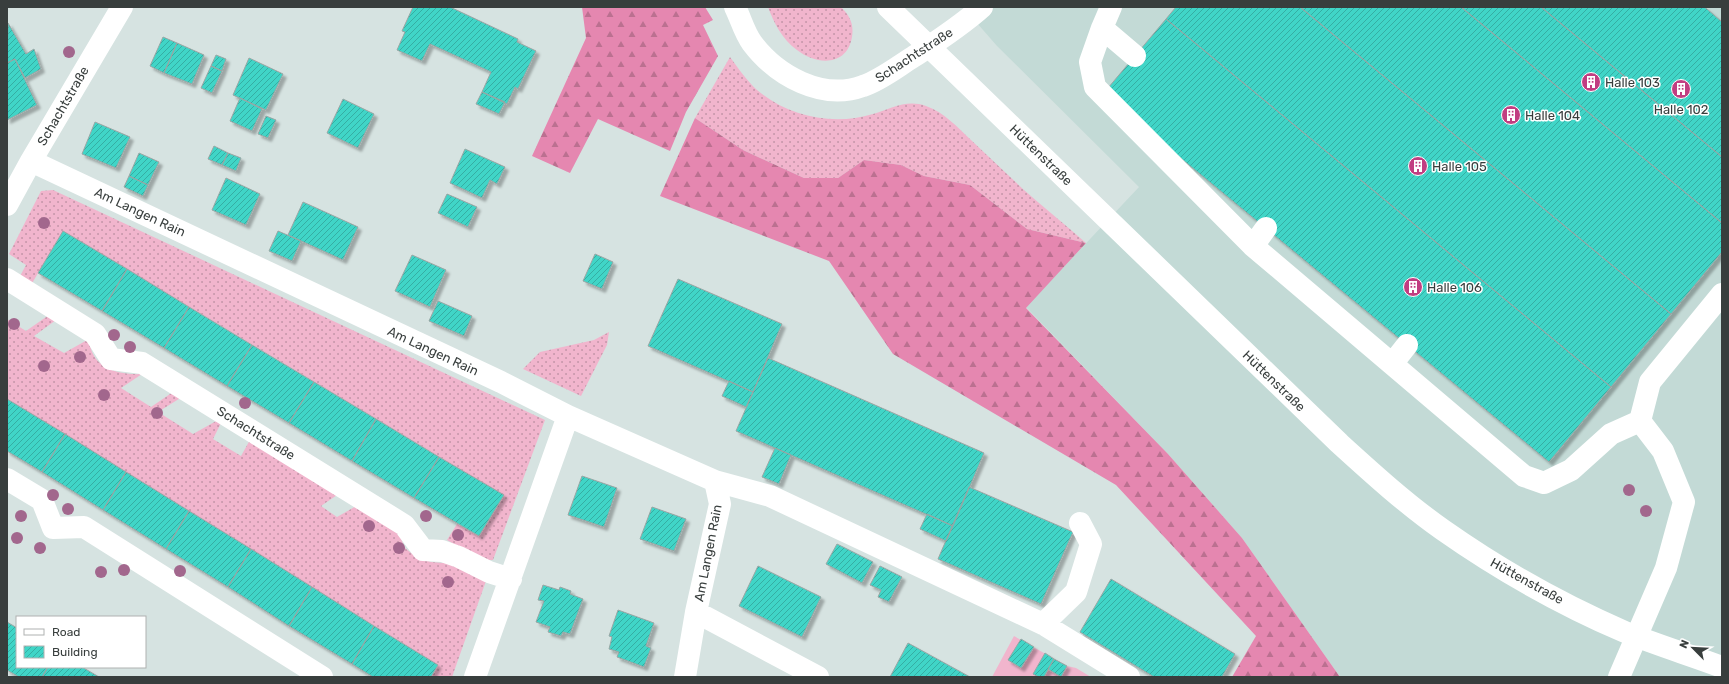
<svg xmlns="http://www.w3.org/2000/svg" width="1729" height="684" viewBox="0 0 1729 684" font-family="Rubik,sans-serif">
  <defs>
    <pattern id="grass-dots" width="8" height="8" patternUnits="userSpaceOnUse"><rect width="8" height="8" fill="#f1b5cd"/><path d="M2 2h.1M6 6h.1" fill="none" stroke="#c495a8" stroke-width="1.8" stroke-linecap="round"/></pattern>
    <pattern id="forest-firs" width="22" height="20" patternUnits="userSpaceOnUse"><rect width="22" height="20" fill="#e587b0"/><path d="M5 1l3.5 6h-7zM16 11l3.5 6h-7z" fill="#bb7090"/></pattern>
    <pattern id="building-hatch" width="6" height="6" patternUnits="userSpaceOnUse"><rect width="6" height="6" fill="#3fd5c7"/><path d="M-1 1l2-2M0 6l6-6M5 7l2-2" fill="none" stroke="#36aea3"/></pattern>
    <filter id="shadow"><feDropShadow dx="3.5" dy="3.5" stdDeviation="1" flood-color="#0004"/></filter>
  </defs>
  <rect width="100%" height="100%" fill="#d6e3e1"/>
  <path fill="#c3dad6" d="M963 7H1722V677H1340L1242 538 1168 454 1026 307 1139 187 997 46Z"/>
  <path fill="url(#grass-dots)" d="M768 7H841C850 16 854 24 852 37 847 67 816 65 797 50 782 39 774 23 768 7Z
    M730 57C738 68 747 81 757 90 789 117 833 126 873 114 891 109 906 99 926 106 944 112 957 127 971 140 989 157 1006 173 1024 190 1044 208 1066 225 1086 243L1027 229 970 185 924 176 901 165 864 160 838 178H804L743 150 695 118Z
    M53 190 545 420 493 560H481L447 540 457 524 479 536 503 495 63 231 31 285 19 278 26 265 9 254 41 191Z
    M49 315 56 320 34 336 64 353 89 339C90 343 90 348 92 352 100 371 124 375 142 374L121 388 151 407 173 392 182 397 158 412 193 434 218 420 221 423 213 439 241 456 250 440 340 493 321 506 337 517 358 505 399 534 405 548 416 557 431 562 455 564 486 581 452 677H431L438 665 7 399V319L26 331Z
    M609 332 607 345 581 396 523 369 540 352 594 340Z"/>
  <path fill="url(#forest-firs)" d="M582 7H705L713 20 703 25 718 56 686 112 670 151 598 119 570 173 532 156 586 38Z
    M695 118 743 150 804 178H838L864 160 901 165 924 176 970 185 1027 229 1086 243 1026 308 1168 454 1242 538 1340 677H1232L1256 636 1116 485 893 354 829 261 660 196Z"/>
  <path fill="#f1b5cd" d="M1014 636 1067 666 1076 668 1091 677H992Z"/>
  <path fill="url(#building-hatch)" stroke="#99a6a4" filter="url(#shadow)" d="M413 7H450L518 39 517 42 536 51 518 89 515 87 507 104 482 92 491 72 430 44 422 61 397 50 405 32 402 31Z
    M1176 7H1300L1671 314 1611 387 1166 19Z
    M1300 7H1461L1722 223V252L1671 314Z
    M1461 7H1541L1722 157V223Z
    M1541 7H1704L1707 9 1722 22V157Z
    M1166 19 1611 387 1549 462 1103 94Z
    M8 23 26 54 34 49 41 69 25 78 15 59 7 63Z
    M163 37 177 43 164 73 150 66Z
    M177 43 204 55 192 84 164 73Z
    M216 55 226 59 222 71 211 66Z
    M249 58 283 74 266 110 233 95Z
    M15 59 37 105 7 120V63Z
    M211 66 222 71 212 93 201 88Z
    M482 92 505 102 499 114 476 104Z
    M240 98 262 109 252 131 230 121Z
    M343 99 374 114 358 148 327 133Z
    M266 116 276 120 268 138 258 134Z
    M95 122 130 137 116 168 82 154Z
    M214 146 228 153 222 165 208 159Z
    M465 149 505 167 497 184 490 180 482 198 450 183Z
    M139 153 159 162 148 185 129 176Z
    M228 153 241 158 236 171 222 165Z
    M129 176 148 185 143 196 124 187Z
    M226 178 260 194 246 225 212 210Z
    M447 194 477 207 468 227 438 213Z
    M303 202 358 227 343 260 288 235Z
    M63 231 127 269 102 311 38 273Z
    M278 231 301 241 292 261 269 251Z
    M595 254 613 262 602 289 583 281Z
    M412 255 446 270 430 307 395 291Z
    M127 269 189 307 164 348 102 311Z
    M678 279 782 324 753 392 648 346Z
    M438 301 472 316 464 336 429 321Z
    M189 307 252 345 227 386 164 348Z
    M252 345 314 382 289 423 227 386Z
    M768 358 984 453 953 526 736 431Z
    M729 381 753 392 746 407 722 396Z
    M314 382 376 419 352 461 289 423Z
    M7 399 65 434 42 472 7 451Z
    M376 419 439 457 414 498 352 461Z
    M65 434 126 472 103 510 42 472Z
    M775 448 791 455 779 484 762 477Z
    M439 457 504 495 479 536 414 498Z
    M126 472 189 511 166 549 103 510Z
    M582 476 617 488 604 527 568 515Z
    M969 487 1073 532 1041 604 938 559Z
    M652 507 686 519 674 551 640 539Z
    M189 511 251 549 228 587 166 549Z
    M927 514 953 526 946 541 920 529Z
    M837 544 873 562 862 583 826 564Z
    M251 549 312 587 289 626 228 587Z
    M758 566 821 597 802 637 739 606Z
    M880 566 902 577 889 602 878 597 881 590 870 585Z
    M1111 579 1235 654 1222 677H1154L1080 632Z
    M543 585 559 590 560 587 571 591 570 594 583 599 570 634 563 632 561 636 548 632 550 627 536 622 544 601 538 600Z
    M312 587 374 626 352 664 289 626Z
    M618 610 654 623 646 646 651 648 644 667 617 657 619 652 609 649 612 637 609 636Z
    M7 622 17 628V667H48L42 677H19L7 670Z
    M374 626 438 665 431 677H373L352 664Z
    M1021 639 1034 647 1021 668 1008 660Z
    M908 643 970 677H890Z
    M1045 653 1054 659 1044 677H1039L1033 674Z
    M1054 659 1067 666 1061 677 1048 669Z
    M48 667H82L99 677H42Z"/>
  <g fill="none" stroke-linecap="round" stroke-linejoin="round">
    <path stroke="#fff" stroke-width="22" d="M735 7C741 19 744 32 752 43 777 76 822 101 863 86 881 80 897 67 913 57 936 42 961 26 982 7
      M1111 7 1102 28 1135 56
      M1102 28 1090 62 1095 87 1253 246 1266 228
      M31 161 501 382 568 416 715 481 720 504 696 612 818 677
      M7 205 31 161 122 7
      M1253 246 1392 364 1407 345
      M7 279 95 334 111 359 142 363 404 525 423 550 442 551 459 557 489 572 511 579
      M1392 364 1524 476 1544 483 1571 470 1611 434 1640 421
      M7 479 42 500 53 528 84 527 322 677
      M715 481 770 496 1043 624 1129 677
      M1043 624 1076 592 1091 544 1080 523
      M475 677 568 416
      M685 677 696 612
      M1619 677 1666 568 1684 502 1663 451 1640 421 1650 382 1722 294"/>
    <path stroke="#fff" stroke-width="22" d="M888 7 1339 443C1372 473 1406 504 1443 530 1500 570 1562 605 1625 632 1657 645 1690 655 1722 667"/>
  </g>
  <g fill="#a2678d">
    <circle cx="69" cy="52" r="6"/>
    <circle cx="44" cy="223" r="6"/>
    <circle cx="14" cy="324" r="6"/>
    <circle cx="114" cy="335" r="6"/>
    <circle cx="130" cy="347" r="6"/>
    <circle cx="80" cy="357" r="6"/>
    <circle cx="44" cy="366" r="6"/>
    <circle cx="104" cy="395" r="6"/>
    <circle cx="245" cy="403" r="6"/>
    <circle cx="157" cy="413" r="6"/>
    <circle cx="1629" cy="490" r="6"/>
    <circle cx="53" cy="495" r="6"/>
    <circle cx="68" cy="509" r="6"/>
    <circle cx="1646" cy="511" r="6"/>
    <circle cx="21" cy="516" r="6"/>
    <circle cx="426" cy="516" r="6"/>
    <circle cx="369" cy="526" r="6"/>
    <circle cx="458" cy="535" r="6"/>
    <circle cx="17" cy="538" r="6"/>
    <circle cx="40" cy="548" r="6"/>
    <circle cx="399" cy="548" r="6"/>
    <circle cx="124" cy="570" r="6"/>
    <circle cx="180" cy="571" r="6"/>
    <circle cx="101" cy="572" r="6"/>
    <circle cx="448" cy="582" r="6"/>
  </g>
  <defs>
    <symbol id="building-disc" viewBox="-11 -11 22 22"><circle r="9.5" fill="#c13d81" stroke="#fff"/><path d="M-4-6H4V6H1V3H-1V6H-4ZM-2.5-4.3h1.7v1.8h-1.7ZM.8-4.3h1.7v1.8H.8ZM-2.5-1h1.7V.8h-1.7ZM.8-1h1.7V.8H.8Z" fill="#fff"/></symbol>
  </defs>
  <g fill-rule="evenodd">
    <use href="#building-disc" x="1580" y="71" width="22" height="22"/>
    <use href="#building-disc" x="1670" y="78" width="22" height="22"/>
    <use href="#building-disc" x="1500" y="104" width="22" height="22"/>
    <use href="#building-disc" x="1407" y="155" width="22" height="22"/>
    <use href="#building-disc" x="1402" y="276" width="22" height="22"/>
  </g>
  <g text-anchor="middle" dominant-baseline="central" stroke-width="3" stroke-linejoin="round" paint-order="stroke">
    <g font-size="13" fill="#383e3d" stroke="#fff">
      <text transform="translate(914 55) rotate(-33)">Schachtstraße</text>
      <text transform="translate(63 106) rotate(-60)">Schachtstraße</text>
      <text transform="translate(1041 155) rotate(44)">Hüttenstraße</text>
      <text transform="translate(140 212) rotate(25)">Am Langen Rain</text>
      <text transform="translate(433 351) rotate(25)">Am Langen Rain</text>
      <text transform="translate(1274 381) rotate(44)">Hüttenstraße</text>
      <text transform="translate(256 433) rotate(32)">Schachtstraße</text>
      <text transform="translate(708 553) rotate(-79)">Am Langen Rain</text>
      <text transform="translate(1527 581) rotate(29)">Hüttenstraße</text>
    </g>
    <g font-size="13" fill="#383e3d" stroke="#fff" text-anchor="start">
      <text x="1605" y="82">Halle 103</text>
      <text x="1681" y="109" text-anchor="middle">Halle 102</text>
      <text x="1525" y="115">Halle 104</text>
      <text x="1432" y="166">Halle 105</text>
      <text x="1427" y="287">Halle 106</text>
    </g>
  </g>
  <rect width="1729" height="684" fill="none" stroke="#383e3d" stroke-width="16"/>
  <rect x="16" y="616" width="130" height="52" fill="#ffffff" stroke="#afb2b1"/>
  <rect x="24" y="629" width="20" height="6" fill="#ffffff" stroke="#afb2b1"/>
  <text x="52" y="636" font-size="12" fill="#383e3d">Road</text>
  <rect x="24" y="646" width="20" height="12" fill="url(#building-hatch)" stroke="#afb2b1"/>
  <text x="52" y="656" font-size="12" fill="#383e3d">Building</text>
  <g transform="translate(1693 648) rotate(294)" stroke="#ffffff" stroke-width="3" paint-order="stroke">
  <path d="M0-3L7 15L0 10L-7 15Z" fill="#383e3d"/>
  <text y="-6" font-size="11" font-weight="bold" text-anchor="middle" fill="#383e3d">N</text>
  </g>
</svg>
